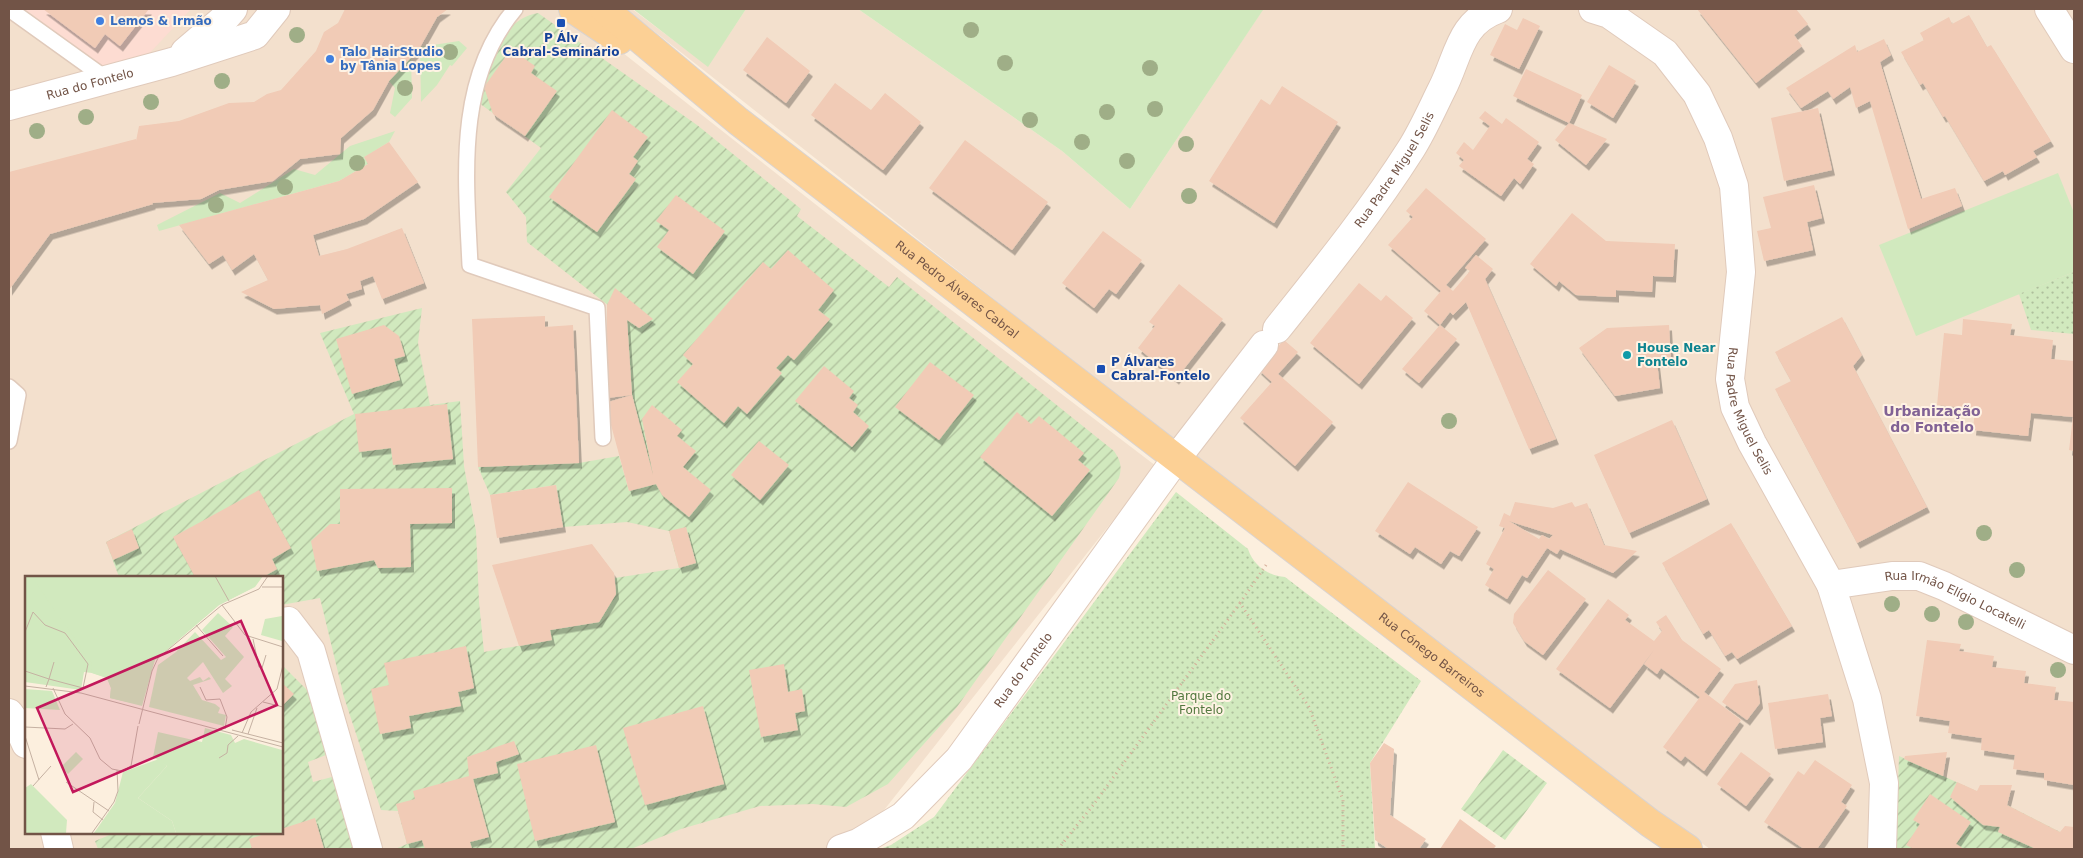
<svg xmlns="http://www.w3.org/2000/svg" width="2083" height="858" viewBox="0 0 2083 858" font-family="'DejaVu Sans',sans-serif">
  <defs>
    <pattern id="park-dots" width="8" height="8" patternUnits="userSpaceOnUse" patternTransform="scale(1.25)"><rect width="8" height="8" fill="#d1e9be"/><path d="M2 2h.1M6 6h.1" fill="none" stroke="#aebf9c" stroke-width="1.8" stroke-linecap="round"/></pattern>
    <pattern id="garden-furrows" width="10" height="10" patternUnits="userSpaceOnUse" patternTransform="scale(1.25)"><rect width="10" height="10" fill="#d1e9be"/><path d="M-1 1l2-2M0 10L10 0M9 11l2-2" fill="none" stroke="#aebf9c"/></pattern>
    <filter id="shadow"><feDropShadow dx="3" dy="5.5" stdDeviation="0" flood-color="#0004"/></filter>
  </defs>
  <rect width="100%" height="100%" fill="#fcefde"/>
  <path fill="#f3e0cd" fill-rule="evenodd" d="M9 9H567L908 277 1156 466 858 843 838 849H9ZM26 577H281V832H26Z
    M626 9H632L708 66 746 9H858L1062 151 1130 209 1262 11 1261 9H2074V849H1710L1647 804 1202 463Z"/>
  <path fill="#fddcd2" d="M9 9H191L115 90Z"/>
  <path fill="#d1e9be" d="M633 9H746L708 67Z
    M858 9H1261L1263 10 1130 209 1062 151Z
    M459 41 467 48 452 66 450 65 437 85 421 102 420 47Z
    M411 57 412 98 395 117 390 113 395 88 389 81Z
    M395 131 389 142 365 157 368 164 339 181 159 231 157 225 220 193 240 203 294 169 315 175 350 146Z
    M2058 173 2074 213V272L1916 336 1879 245Z"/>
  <path fill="url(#park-dots)" d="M2074 272V334L2031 330 2019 294Z
    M1176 492 1248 549C1253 565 1268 576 1285 577L1421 681 1370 763 1375 849H880L891 845 934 817Z"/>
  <path fill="url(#garden-furrows)" d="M538 13 697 125 801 209 797 216 889 287 897 277 1114 451C1121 461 1122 467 1119 478L957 707 888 784 846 807 813 804 760 806 681 829 631 849H395L407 844 398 811 381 810 344 697 320 598 281 605V577H119L106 542 354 414 320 333 422 308 418 343 430 405 460 401 464 466 476 531 479 602 484 652 551 640 550 630 599 622 616 594 615 578 679 568 669 531 627 522 563 527 556 485 490 495 478 467 579 463 619 456 629 491 655 484 632 395 627 320 527 242 526 217 506 192 541 148 479 103C484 70 500 19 538 13Z
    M281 664 308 691 326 755 308 762 313 782 332 777 354 849H98L95 841 117 832H281Z
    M1503 750 1547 783 1505 840 1461 809Z
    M1899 756 2007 805 2074 839V849H1896Z"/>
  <path fill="#f1cbb6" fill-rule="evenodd" filter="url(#shadow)" d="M43 9H149L120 46 105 34 95 48Z
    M345 9H448L437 17 419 49 389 81 373 110 341 138 340 154 300 159 273 181 219 190 201 199 152 203 153 204 50 234 9 290V172L136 139V141L139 126 179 121 229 103 254 102 267 94 281 90 316 51 324 32 338 23Z
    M1697 9H1796L1808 24 1794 35 1802 46 1756 83Z
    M1969 15 1987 47 1991 45 2051 141 2033 151 2037 157 2005 175 2003 171 1984 181 1945 116 1943 117 1923 83 1920 85 1901 52 1924 40 1920 33 1949 17 1952 24Z
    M1523 18 1540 26 1519 69 1490 55 1505 24 1517 30Z
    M767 37 810 71 786 103 743 70Z
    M1884 39 1891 55 1880 62 1921 199 1955 188 1962 206 1908 229 1870 101 1856 108 1850 87 1833 99 1828 91 1801 108 1786 88 1855 45 1857 52Z
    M511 49 535 66 531 73 557 91 525 136 493 114 484 87Z
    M1609 65 1636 81 1613 118 1587 102Z
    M1526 69 1582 95 1569 123 1607 139 1586 165 1555 140 1569 123 1513 96Z
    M835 83 871 110 885 93 921 122 883 170 811 115Z
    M1282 86 1338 122 1274 223 1209 181 1261 99 1270 105Z
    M1818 108 1832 170 1784 181 1771 118Z
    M612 110 648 137 633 157 638 161 629 174 636 179 597 232 549 197Z
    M1485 111 1502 124 1506 118 1539 142 1527 159 1534 164 1520 184 1514 178 1501 196 1459 166 1464 160 1456 153 1464 142 1473 150 1490 126 1479 118Z
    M965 140 1048 202 1012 250 929 188Z
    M389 142 418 182 364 219 313 235 319 256 347 249 402 228 424 283 382 299 373 276 360 281 362 289 346 294 349 300 322 314 320 305 274 309 241 292 268 280 254 254 232 270 223 255 209 264 179 225 339 181 368 164 364 157Z
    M1814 185 1822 218 1807 222 1813 250 1764 261 1757 231 1771 228 1763 197Z
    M1426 188 1486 239 1446 285 1453 291 1470 271 1465 268 1476 255 1493 269 1485 279 1556 439 1529 449 1466 302 1453 315 1450 312 1440 325 1424 311 1441 291 1388 245 1413 217 1406 211Z
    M676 195 725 231 693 274 657 247 669 230 656 221Z
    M1572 213 1606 241 1675 244 1673 277 1653 276 1652 292 1616 290V297L1576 295 1559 281 1556 286 1530 264Z
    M1103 231 1142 260 1116 294 1109 289 1094 308 1062 283Z
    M788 250 834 290 818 310 830 319 794 360 788 355 776 368 782 373 747 414 738 406 724 423 677 382 693 364 683 355 763 262 771 269Z
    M1359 283 1381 301 1386 295 1413 318 1359 384 1310 343Z
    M1179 284 1223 319 1176 379 1138 348 1155 326 1149 322Z
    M615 288 653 319 639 328 627 320 632 395 607 398V305Z
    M545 316V327L573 325 579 463 478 467 472 319Z
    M1842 317 1862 355 1853 366 1927 507 1857 543 1775 389 1791 381 1775 352Z
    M1963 319 2012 324 2010 335 2053 340 2051 359 2074 361V451L2069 450 2073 417 2031 413 2028 436 1973 430 1975 409 1937 405 1944 333 1962 335Z
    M384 325 399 336 405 356 394 359 400 380 352 394 336 339Z
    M1440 325 1457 339 1419 383 1402 369Z
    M1669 325 1671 361 1657 362 1660 388 1615 396 1579 348 1607 328Z
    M1284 340 1298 352 1278 374 1333 422 1295 466 1240 418 1272 382 1258 369Z
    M930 362 974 395 939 440 895 407Z
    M824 366 854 391 849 398 858 405 853 412 869 426 852 447 795 401Z
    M632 395 653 475 642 419 652 405 682 430 677 436 696 451 683 467 711 490 689 517 662 495 656 484 629 491 605 403Z
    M447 404 453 459 393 465 391 448 359 452 355 414Z
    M1017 412 1031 424 1039 416 1084 453 1078 460 1090 470 1052 516 980 457Z
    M1672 420 1707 499 1629 533 1594 455Z
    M759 441 789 465 760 500 731 475Z
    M1408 482 1478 527 1459 556 1450 551 1441 564 1415 547 1410 554 1375 531Z
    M556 485 563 527 497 538 490 495Z
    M452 488V523L410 524 411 567 378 568 374 560 317 571 311 541 330 524H340V489Z
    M259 490 291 548 272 559 277 569 263 577H195L173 537Z
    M1515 502 1553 508 1572 502 1575 507 1587 503 1604 545 1637 551 1613 573 1560 549 1557 554 1547 548 1527 578 1522 575 1507 599 1485 585 1494 569 1486 564 1505 528 1499 526 1504 513 1510 516ZM1509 521 1553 535 1549 539 1542 535 1539 539Z
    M1731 523 1792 626 1737 659 1732 652 1725 656 1709 630 1703 634 1662 563Z
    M686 527 696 563 679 568 669 531Z
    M132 529 139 548 113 560 106 542Z
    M592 544 614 573 616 594 599 622 550 630 552 640 519 646 492 565Z
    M1548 570 1586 599 1543 655 1524 641 1513 623 1514 614Z
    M1608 599 1629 615 1625 620 1654 641 1662 631 1656 622 1666 615 1682 640 1721 669 1704 692 1741 720 1704 771 1685 756 1681 761 1663 747 1700 697 1661 668 1657 674 1644 664 1654 650 1610 708 1556 669Z
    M1927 640 1961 644 1959 651 1994 656 1992 667 2026 671 2024 683 2056 687 2054 700 2074 702V785L2044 780V773L2013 769 2015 755 1981 750 1982 738 1948 733 1950 721 1916 716Z
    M466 646 474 688 458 692 461 706 409 716 411 728 380 734 371 689 389 685 384 663Z
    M784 664 788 692 802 689 805 711 795 713 798 730 761 737 749 670Z
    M1757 680 1760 703 1747 720 1722 702 1735 684Z
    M281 682 294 694 281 707Z
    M1828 694 1832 716 1820 718 1823 742 1775 749 1768 703Z
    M703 706 724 784 645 805 623 728Z
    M514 741 519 754 496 762 498 773 473 779 489 837 470 842 472 849H425L422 840 407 844 396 804 415 799 413 791 469 776 467 757Z
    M1384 743 1394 749 1390 815 1426 839 1419 849H1385L1387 848 1375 840 1370 763Z
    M596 745 615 822 535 841 517 764Z
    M1741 752 1771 774 1746 806 1717 784Z
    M1947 752 1943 776 1904 759 1905 756Z
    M1815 760 1852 785 1841 802 1847 806 1817 849H1804L1764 822 1798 771 1804 775Z
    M1957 782 1977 791 1980 785H2012L2007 805 2060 832 2065 826 2074 827V849H2036L1998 832 2000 827 1983 825 1950 797Z
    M1930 794 1971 822 1956 844 1964 849H1914L1906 845 1920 824 1913 820Z
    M315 818 324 849H252L249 839 271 832H281V829Z
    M1460 819 1496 846 1493 849H1440Z"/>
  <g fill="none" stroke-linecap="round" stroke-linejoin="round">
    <defs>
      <path id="lane" d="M9 9 108 80
        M515 9C455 80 466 178 470 265L597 308 603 438
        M9 387 18 395 9 441"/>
      <g id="street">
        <path id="s1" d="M1593 9 1609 14 1665 53 1697 94 1718 138 1734 186 1741 272 1730 379 1735 407 1752 443 1831 585 1867 699 1884 783 1882 849"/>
        <path d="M2049 9 2074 49"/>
        <path d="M185 52 226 17 233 9"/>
        <path id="s2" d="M9 106 172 62 255 35 276 9"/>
        <path id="s3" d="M1277 329C1324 270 1371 212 1411 149 1423 130 1432 109 1442 89 1459 56 1459 23 1498 9"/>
        <path id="s4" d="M1831 585 1892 576H1919L1944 586 2074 650"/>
        <path d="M288 621 311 651 368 849"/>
        <path d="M9 713 17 724 26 744"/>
        <path d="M55 832 59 849"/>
        <path id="s5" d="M841 849 858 843 903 816 959 759 1176 459 1264 345"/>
      </g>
      <g id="primary">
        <path d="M573 9 619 40"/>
        <path id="s6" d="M604 9 738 121 1650 823 1688 849"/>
      </g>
    </defs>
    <use href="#lane" stroke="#e0cabb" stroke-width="18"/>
    <use href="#street" stroke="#e0cabb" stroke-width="30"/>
    <use href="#primary" stroke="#dad3cf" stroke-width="30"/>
    <path stroke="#d5ae9a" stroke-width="3" stroke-dasharray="1 4" stroke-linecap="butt" d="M1266 565 1240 603 1309 707 1343 800V849
      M1058 849 1094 804 1240 603"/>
    <use href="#lane" stroke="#fff" stroke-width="15"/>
    <use href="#street" stroke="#fff" stroke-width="28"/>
    <use href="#primary" stroke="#fcd095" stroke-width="28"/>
  </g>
  <g fill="#9fae87">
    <circle cx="971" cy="30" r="8"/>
    <circle cx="297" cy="35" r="8"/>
    <circle cx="450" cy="52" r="8"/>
    <circle cx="1005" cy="63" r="8"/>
    <circle cx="1150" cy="68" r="8"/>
    <circle cx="222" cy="81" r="8"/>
    <circle cx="405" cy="88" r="8"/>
    <circle cx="151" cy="102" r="8"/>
    <circle cx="1155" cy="109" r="8"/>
    <circle cx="1107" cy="112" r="8"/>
    <circle cx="86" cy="117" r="8"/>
    <circle cx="1030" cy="120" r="8"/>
    <circle cx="37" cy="131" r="8"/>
    <circle cx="1082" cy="142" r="8"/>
    <circle cx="1186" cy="144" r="8"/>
    <circle cx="1127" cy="161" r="8"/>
    <circle cx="357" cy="163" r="8"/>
    <circle cx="285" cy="187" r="8"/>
    <circle cx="1189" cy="196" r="8"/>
    <circle cx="216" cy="205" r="8"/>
    <circle cx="1449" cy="421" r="8"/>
    <circle cx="1984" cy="533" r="8"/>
    <circle cx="2017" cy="570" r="8"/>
    <circle cx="1892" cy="604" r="8"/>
    <circle cx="1932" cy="614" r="8"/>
    <circle cx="1966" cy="622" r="8"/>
    <circle cx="2058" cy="670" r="8"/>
  </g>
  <g fill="#3f7fe0" stroke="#fff3e4" stroke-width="2">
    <circle cx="100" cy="21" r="5"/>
    <circle cx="330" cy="59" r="5"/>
  </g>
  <g fill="#1a4fb4" stroke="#fff3e4" stroke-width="2">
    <rect x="556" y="18" width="10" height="10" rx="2.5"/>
    <rect x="1096" y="364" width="10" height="10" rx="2.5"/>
  </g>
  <circle fill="#0f9aa8" stroke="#fff3e4" stroke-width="2" cx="1627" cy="355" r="5"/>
  <g text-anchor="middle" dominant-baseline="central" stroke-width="4" stroke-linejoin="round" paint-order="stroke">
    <g font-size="12" font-weight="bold" fill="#366cbe" stroke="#fff3e4" text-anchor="start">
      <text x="110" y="21">Lemos &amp; Irmão</text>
      <text x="340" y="52">Talo HairStudio<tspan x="340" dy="14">by Tânia Lopes</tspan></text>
    </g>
    <g font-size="12" font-weight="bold" fill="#164399" stroke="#fff3e4">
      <text x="561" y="38">P Álv<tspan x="561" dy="14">Cabral-Seminário</tspan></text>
      <text x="1111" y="362" text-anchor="start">P Álvares<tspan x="1111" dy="14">Cabral-Fontelo</tspan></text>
    </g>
    <g font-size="12" fill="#725447" stroke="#fff3e4">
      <text stroke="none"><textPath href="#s2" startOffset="84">Rua do Fontelo</textPath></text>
      <text stroke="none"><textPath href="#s3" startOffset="198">Rua Padre Miguel Selis</textPath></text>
      <text stroke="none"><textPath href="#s6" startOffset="451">Rua Pedro Álvares Cabral</textPath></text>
      <text stroke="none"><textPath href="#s1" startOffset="466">Rua Padre Miguel Selis</textPath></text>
      <text stroke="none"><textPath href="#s4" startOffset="130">Rua Irmão Elígio Locatelli</textPath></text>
      <text stroke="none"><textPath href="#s6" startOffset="1050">Rua Cónego Barreiros</textPath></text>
      <text stroke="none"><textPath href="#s5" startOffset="260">Rua do Fontelo</textPath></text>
    </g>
    <g font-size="12" font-weight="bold" fill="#0d838f" stroke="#fff3e4" text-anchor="start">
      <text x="1637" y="348">House Near<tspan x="1637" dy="14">Fontelo</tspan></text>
    </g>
    <g font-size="12" fill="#53783f" stroke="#fff3e4">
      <text x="1201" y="696">Parque do<tspan x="1201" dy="14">Fontelo</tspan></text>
    </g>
    <g font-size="14" font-weight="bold" fill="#816295" stroke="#fff3e4">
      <text x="1932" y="411">Urbanização<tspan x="1932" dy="16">do Fontelo</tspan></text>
    </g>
  </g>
  <g transform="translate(25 576)">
    <rect width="258" height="258" fill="#fcefde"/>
    <path d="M180 152 206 159 210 167 219 163 257 174V257H151L147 245 113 222 142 190 128 181 133 156 177 166ZM51 176 58 183 43 198 36 191ZM6 208 42 244 41 257H0V212Z" fill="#d1e9be"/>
    <path d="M0 0H218L227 12 194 29 130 84 107 127 85 122 86 112 82 102 67 97 59 96 56 114 0 106ZM257 40V65L236 59 240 43ZM134 183 142 190 113 222 147 245 151 257H69L90 227 98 196Z" fill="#d1e9be"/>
    <path d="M6 0H238L230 11 194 29 130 84 117 130 85 122 86 112 82 102 67 97 66 86Z" fill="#d1e9be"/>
    <path d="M193 37 208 51 200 60 219 81 200 103 207 110 198 117 178 86 162 102 165 105 175 101 178 105 184 101 186 103 168 109 177 124 190 128 195 132 193 137 201 139 199 150 124 131 133 89 151 76 170 56 196 84 201 81 177 54ZM0 113 27 115 35 134 0 132Z" fill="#d1e9be"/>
    <path fill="none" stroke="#c5b1a2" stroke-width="1" d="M190 0 204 25M237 11H258M197 29 220 59 258 71M171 49 198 80M0 56 8 36 20 49 40 57 63 88 58 112 24 103 29 86M228 63 234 91 237 92 241 79M0 95 24 103 21 111M0 110 56 117 258 171M175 111 181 124 195 123 202 141 200 153M28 112 40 138 65 162 75 183 87 193 97 195 106 190 113 150M238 126 258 131M114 148 127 95 133 82 197 29 234 13 243 0M0 151 40 153 48 148M207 154 258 167M217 157 226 136 252 113 258 89M223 158 232 132M0 160 14 204M194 182 202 177 203 169 213 160M41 206 84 235M8 210 26 190M69 226 68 236 78 244M67 257 89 226 93 215 92 194"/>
    <path fill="#c2185b" fill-opacity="0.15" stroke="#c2185b" stroke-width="2.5" d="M216 45 252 129 48 216 12 132Z"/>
    <rect width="258" height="258" fill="none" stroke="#725447" stroke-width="2.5"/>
  </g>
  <rect width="2083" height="858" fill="none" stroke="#725447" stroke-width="20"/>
</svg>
